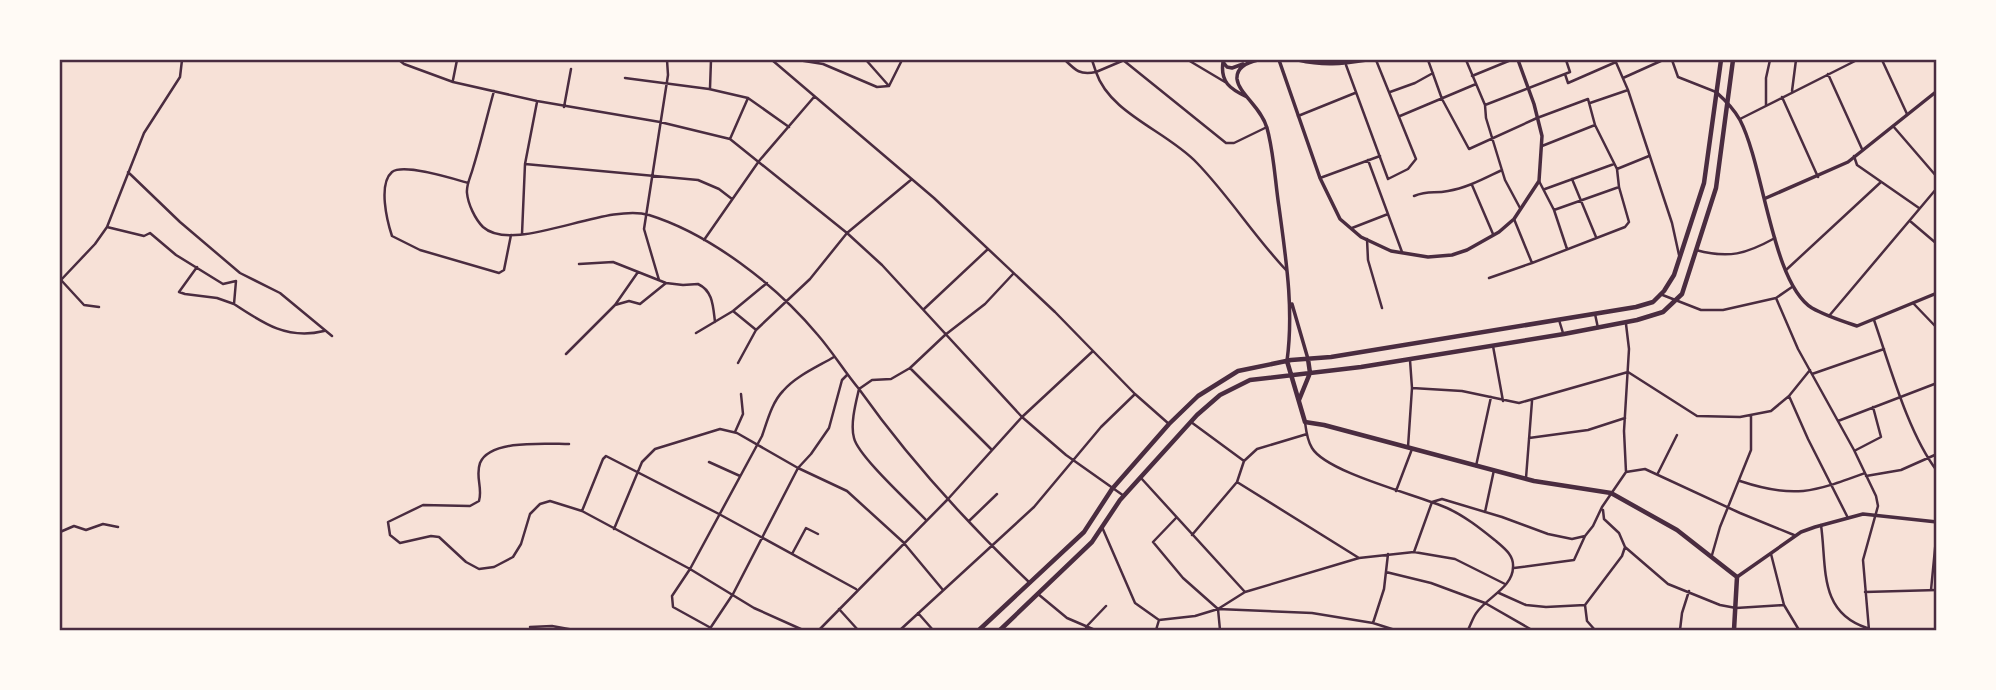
<svg xmlns="http://www.w3.org/2000/svg" width="1996" height="690" viewBox="0 0 1996 690" font-family="'Noto Sans',sans-serif">
  <rect width="100%" height="100%" fill="#f7e1d7"/>
  <g fill="none" stroke-linecap="round" stroke-linejoin="round">
    <path stroke="#4a2c40" stroke-width="2.5" d="M399 60 404 64 453 82 537 101 660 122 730 139 847 233 882 265 1022 417 1066 455 1124 496
      M772 60 934 198 1055 312 1135 394 1169 424
      M798 60 823 64 877 87 889 86 902 60
      M866 60 889 86
      M1065 60C1076 71 1080 75 1096 72 1110 114 1167 131 1197 163 1229 196 1254 236 1286 270
      M1092 60 1096 72 1122 61
      M1123 60 1226 143H1234L1267 127
      M1188 60 1225 82
      M1428 60 1442 99 1469 149 1537 118 1588 99 1595 125 1617 169 1619 187 1629 222 1625 227 1532 263 1514 219
      M1466 60 1485 105 1486 118 1505 180 1520 208
      M1615 60 1628 90 1672 223 1679 255
      M1672 60 1678 77 1716 92
      M1882 60 1907 114
      M1346 65 1388 179 1408 169 1416 159 1376 60
      M1565 74 1568 83 1616 62
      M1828 74 1862 149
      M1472 76 1511 60
      M625 78 709 89 748 98 789 127
      M1623 78 1663 60
      M453 80 457 60
      M710 88 711 60
      M494 91C487 116 481 142 473 168 471 176 466 185 467 193 468 204 475 219 483 227 514 255 606 202 649 215 710 234 776 285 817 334 832 351 844 371 859 389 856 402 850 424 854 438 858 456 911 504 926 520
      M1792 91 1796 60
      M1390 92 1415 83 1433 73
      M1782 97 1818 177
      M1590 103 1628 90
      M1485 105 1570 72 1566 60
      M1766 105V78L1770 60
      M564 107 571 69
      M1298 116 1355 93
      M1400 116 1476 84
      M1740 119 1857 60
      M1893 126 1937 177
      M730 139 748 98
      M1542 146 1595 125
      M1854 156 1857 165 1919 208
      M1368 160 1402 252
      M525 164 698 180 719 189 732 199
      M1617 169 1649 156
      M128 172 180 222 240 273 280 293 332 336
      M1320 178 1380 156
      M1572 179 1596 237
      M1539 181 1554 210 1567 249
      M468 183C454 179 404 163 392 172 378 184 387 221 392 236L420 250 499 273 504 270 511 235
      M1472 185 1493 234
      M1545 189 1614 164
      M1414 196C1429 190 1434 194 1448 191 1467 188 1485 178 1502 170
      M1554 210 1619 187
      M1910 221 1937 244
      M107 227 144 236 150 233 176 255 223 284 236 281 234 304C264 324 288 340 324 331
      M1352 228 1388 214
      M522 234 525 164 537 102
      M1367 239 1368 260 1382 308
      M704 240 759 161 814 97
      M1696 250C1729 259 1746 254 1775 238
      M579 264 613 262 666 283 683 285 698 284C713 291 713 306 715 322
      M197 267 179 292 185 294 217 298 234 304
      M1786 270 1881 182
      M1013 274 985 304 945 335 910 368 891 379 872 380 859 389C908 458 968 524 1030 583
      M1489 278 1532 263
      M61 280 84 305 99 307
      M659 280 644 229 668 75 667 60
      M60 281 95 244 107 227 144 133 180 77 182 60
      M1660 294 1701 310H1723L1776 298 1792 287
      M1776 298 1798 349 1854 450 1876 496 1878 506 1863 560 1869 630
      M1913 303 1937 328
      M615 305 629 301 640 304 666 283
      M924 309 988 249
      M733 311 755 329
      M1595 314 1598 328
      M1829 316 1937 188
      M1559 320 1563 333
      M1874 320C1890 366 1908 433 1937 471
      M696 333 733 311 767 283
      M1493 346 1503 401
      M566 354 615 305 638 272
      M1410 360 1412 388
      M738 363 756 330 810 279 847 233 912 179
      M910 368 992 450
      M1812 374 1884 349
      M1789 396 1808 439 1848 518
      M1838 421 1937 383
      M1191 422 1244 461
      M1305 422C1306 430 1307 440 1312 448 1327 473 1418 495 1447 508 1465 516 1481 529 1496 541 1504 548 1514 555 1513 567 1513 587 1488 597 1477 612 1473 617 1471 624 1468 630
      M735 432 743 414 741 394
      M1529 438 1588 430 1625 418
      M569 444C547 444 490 439 480 463 475 477 483 488 479 501L470 506 423 505 388 522 390 535 400 543 431 536 439 537 466 562 479 569 494 567 513 557 521 544 530 514 540 504 550 501 582 511 690 569 754 608 803 630
      M1408 447 1412 388 1462 391 1519 403 1628 372 1697 416 1740 417 1771 411 1789 396 1810 370
      M1856 450 1881 437 1873 407
      M709 462 740 476
      M1476 466 1491 397
      M1626 472 1645 469 1740 513 1794 535
      M1658 473 1677 435
      M1866 476 1901 470 1937 454
      M1141 478 1245 592
      M1526 478 1532 401
      M1740 481C1794 499 1813 492 1865 473
      M1237 482 1359 558
      M1396 491 1412 449
      M1603 510 1604 519 1619 533 1625 547 1668 584 1720 605 1736 608 1784 605
      M582 511 603 459 606 456 719 514 856 589
      M1485 512 1494 470
      M1176 518 1153 542 1183 578 1218 609 1312 613 1373 623 1395 630
      M969 521 997 494
      M1821 525C1827 567 1818 612 1867 628
      M1102 527 1135 603 1159 620
      M614 529 642 462 655 449 720 429 737 433 798 468 847 491 903 542 943 590
      M60 532 74 526 86 530 103 524 118 527
      M1192 535 1237 482 1244 461 1257 449 1307 434
      M1414 552 1432 502 1442 499 1502 517 1548 534 1572 539 1585 536 1593 526 1602 507 1626 472 1624 431 1629 349 1626 324
      M792 554 806 528 818 534
      M1771 554 1784 605 1799 630
      M1712 555 1720 527 1751 450V415
      M1514 568 1574 560 1585 536
      M1386 572 1431 583 1485 603 1532 630
      M1931 590 1937 528
      M1865 592 1937 590
      M1499 593 1526 605 1546 607 1585 605 1622 556 1625 547
      M1038 594 1067 618 1095 630
      M1585 605 1587 621 1595 630
      M839 609 858 630
      M1218 609 1220 630
      M918 613 933 630
      M1373 623 1384 589 1388 554
      M530 627 552 626 574 630
      M1086 627 1106 606
      M711 628 673 607 672 596 690 569 762 436C767 422 772 402 783 391 796 376 817 367 834 357
      M709 630 733 594 798 468 811 454 829 428 842 380 847 375
      M819 630 948 499 1022 417 1093 351
      M900 630 1034 507 1101 427 1135 394
      M1156 630 1159 620 1195 616 1218 609 1245 592 1359 558 1414 552 1455 559 1505 584
      M1680 630 1682 613 1689 591"/>
    <path stroke="#4a2c40" stroke-width="3.5" d="M1258 60C1249 62 1236 66 1237 79 1239 94 1261 107 1267 128 1274 153 1275 181 1279 207 1286 259 1294 309 1287 361
      M1279 60 1320 178 1340 219 1361 237 1391 251 1428 257 1452 255 1467 250 1499 232 1514 219 1539 181 1542 136 1534 104 1518 60
      M1298 60C1324 66 1341 64 1367 60
      M1223 62C1220 82 1230 89 1247 97
      M1223 62 1227 67 1232 68 1243 64
      M1716 92C1725 100 1734 109 1740 120 1764 166 1772 283 1812 308 1826 316 1842 321 1857 326L1937 293
      M1766 198 1848 162 1937 91
      M1292 304 1308 359
      M1737 577 1801 532 1815 527 1863 514 1937 522"/>
    <path stroke="#4a2c40" stroke-width="4.5" d="M1287 361 1305 422 1324 425 1534 481 1611 493 1677 530 1737 577 1734 630
      M1299 400 1310 373 1308 359
      M979 630 1084 532 1112 489 1169 424 1198 396 1238 371 1291 360 1331 357 1636 307 1653 302 1664 291 1674 275 1704 183 1721 60
      M1000 630 1092 542 1120 500 1197 415 1220 395 1250 380 1361 367 1564 334 1637 320 1663 312 1682 294 1716 188 1733 60"/>
  </g>
  <rect width="1996" height="690" fill="none" stroke="#fffaf5" stroke-width="122"/>
  <rect x="61" y="61" width="1874" height="568" fill="none" stroke="#4a2c40" stroke-width="2.5"/>
</svg>
